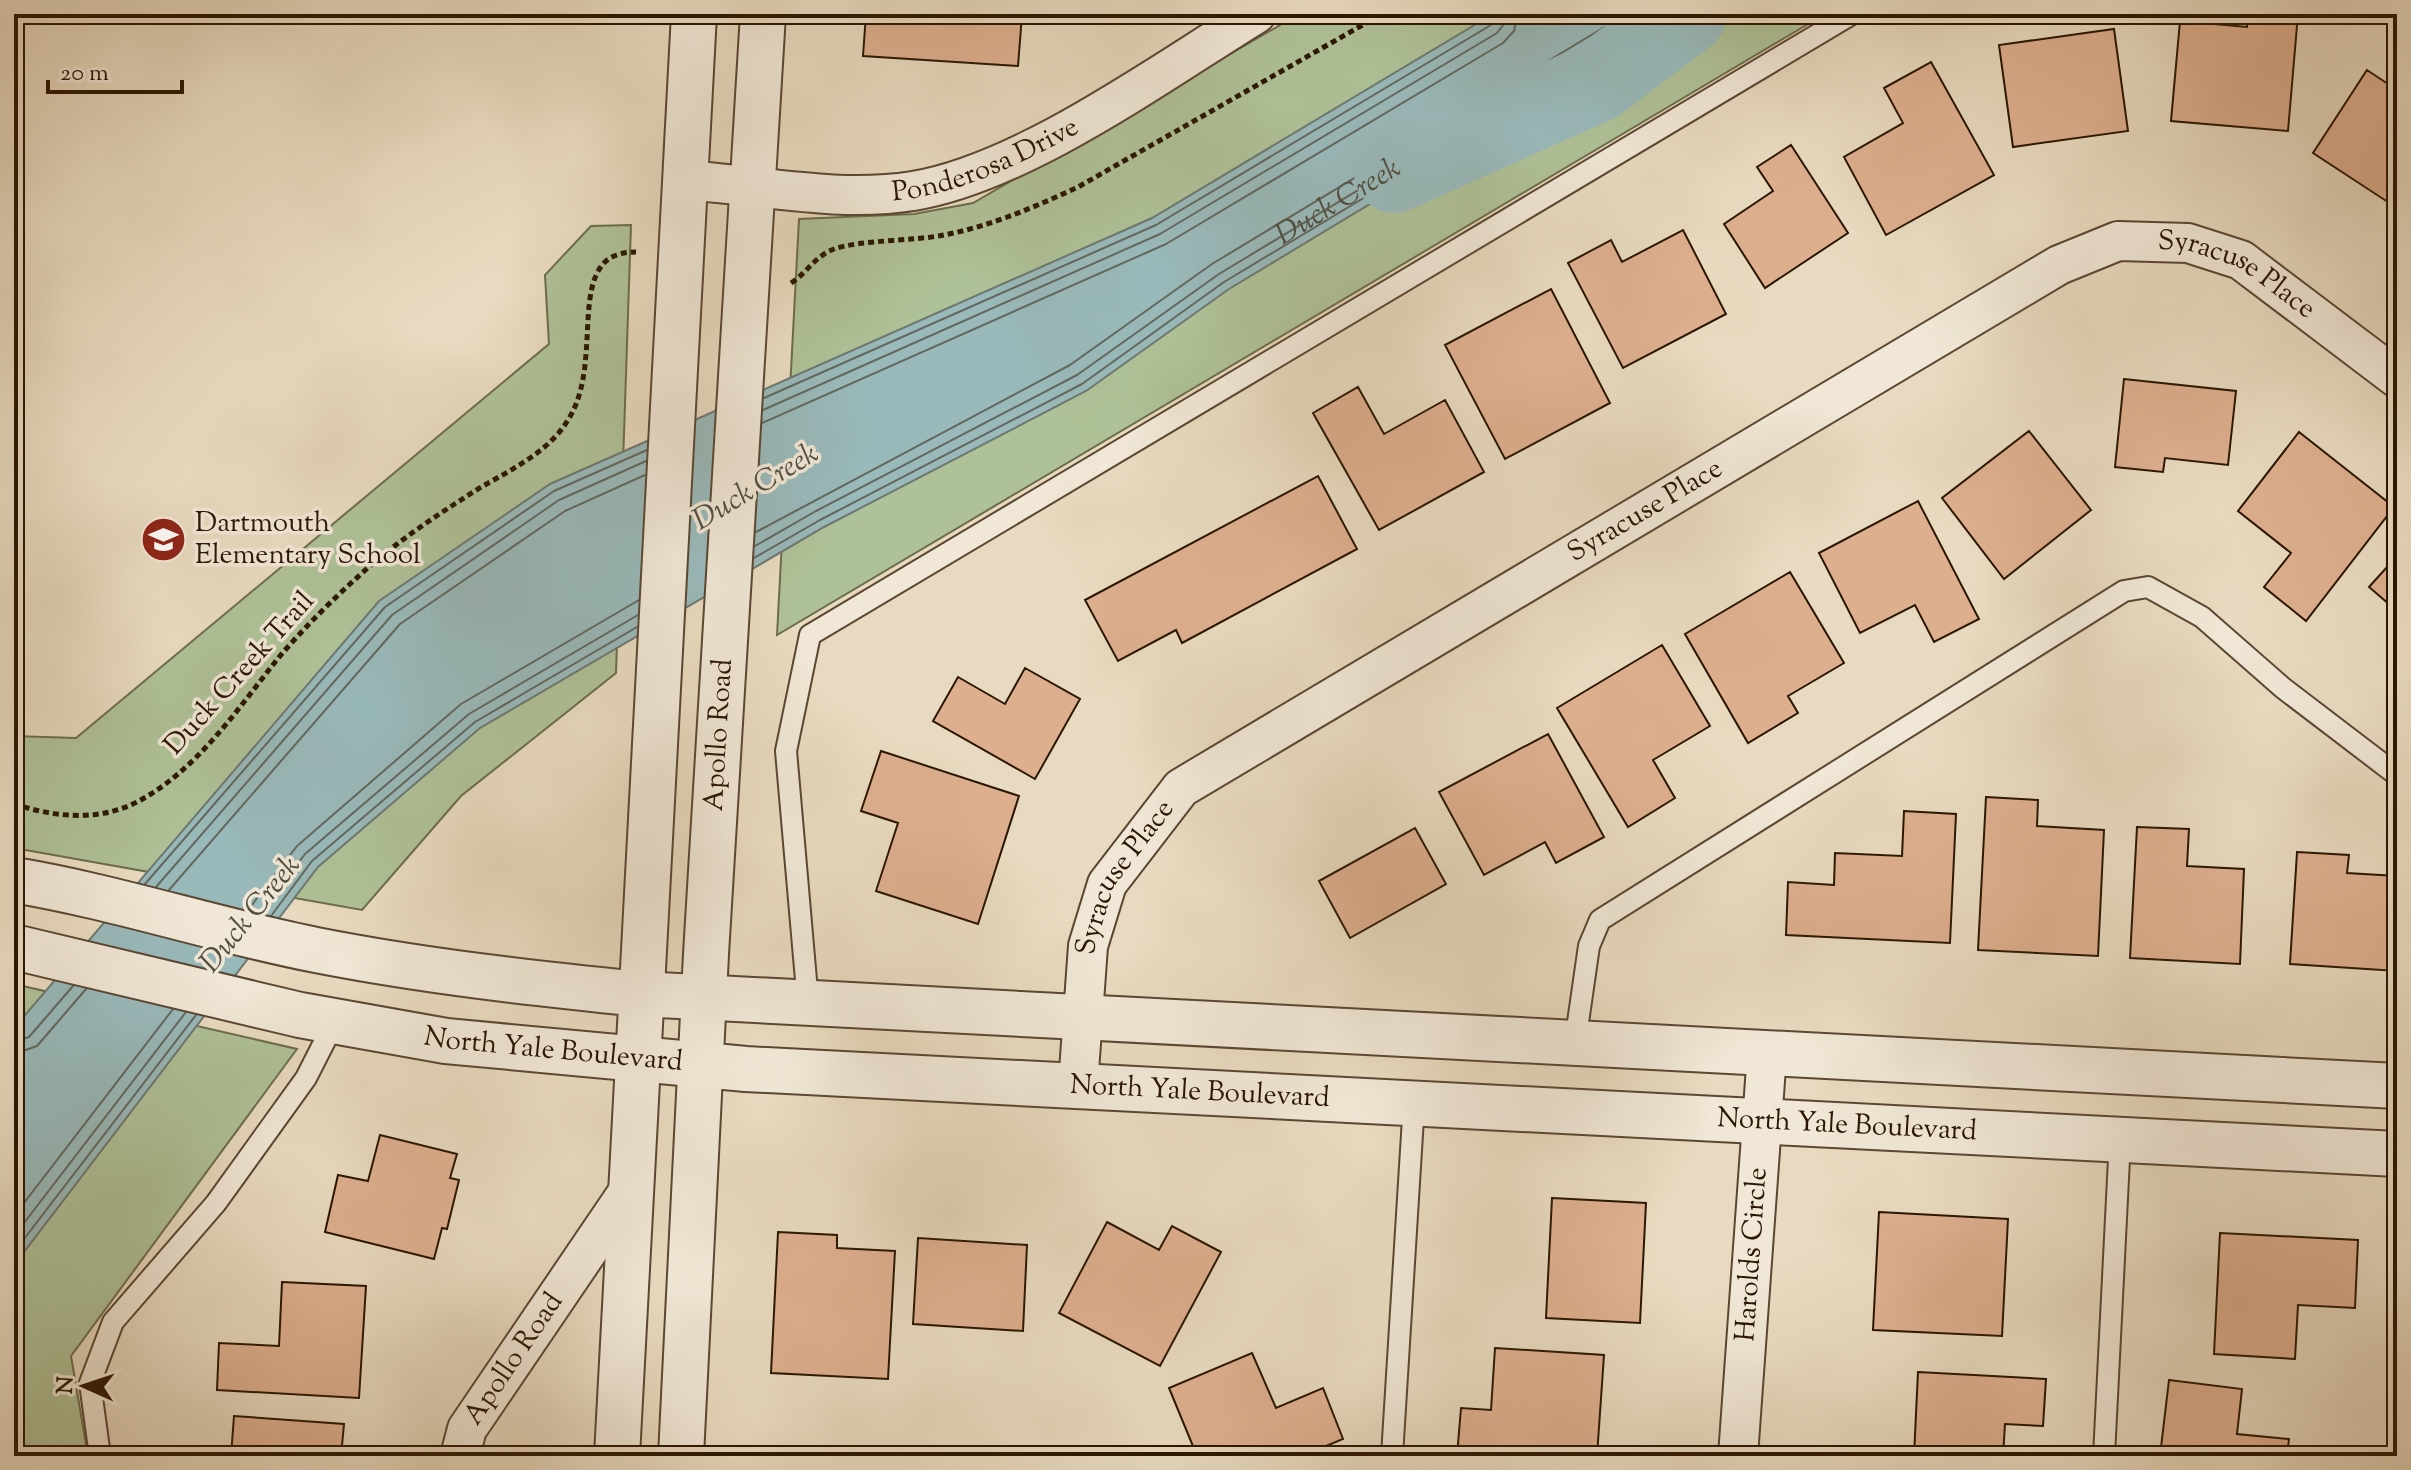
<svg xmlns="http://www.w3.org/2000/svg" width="2411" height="1470" viewBox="0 0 2411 1470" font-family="'Sorts Mill Goudy',serif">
  <rect width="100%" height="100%" fill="#e8dac0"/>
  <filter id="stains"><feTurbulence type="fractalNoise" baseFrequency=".0025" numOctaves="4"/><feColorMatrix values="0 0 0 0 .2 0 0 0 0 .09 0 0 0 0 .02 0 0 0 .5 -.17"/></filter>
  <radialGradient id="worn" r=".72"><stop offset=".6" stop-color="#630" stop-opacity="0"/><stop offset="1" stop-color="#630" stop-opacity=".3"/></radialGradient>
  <path fill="#afc198" stroke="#6c6c4d" stroke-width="2" d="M1299 14H1825L777 635 799 219 914 214 973 203Z
    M631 225 616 673 461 796 362 910 14 848V736L76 738 549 344 545 275 591 226Z
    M14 984 297 1049 71 1356 88 1456H14Z"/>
  <path fill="#99b9ba" stroke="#6d7870" stroke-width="2" d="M1493 14H1685L1229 289 1086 391 824 527 480 728 318 867 14 1265V1028L379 601 550 484 1152 218Z"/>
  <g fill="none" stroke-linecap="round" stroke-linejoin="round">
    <g stroke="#62685e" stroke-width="2">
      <path d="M764 398 1156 225 1491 25 1496 14"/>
      <path d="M763 410 1160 234 1497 33 1504 24 1506 14"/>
      <path d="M762 423 1166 244 1503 43 1514 31 1518 14"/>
      <path d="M756 532 1070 365 1212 264 1626 14"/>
      <path id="s1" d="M755 546 816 511 1077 375 1219 274 1650 14"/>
      <path d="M754 558 820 520 1082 384 1224 282 1669 14"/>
      <path d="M145 884 385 607 554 491 647 450"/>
      <path d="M156 887 392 615 559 500 646 461"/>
      <path d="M169 890 400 624 565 511 645 475"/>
      <path d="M248 910 297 846 461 704 639 600"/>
      <path d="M261 913 305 854 469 714 638 615"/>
      <path d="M271 916 312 861 475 722 637 627"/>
      <path d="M14 1042 29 1037 73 986"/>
      <path d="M14 1054 37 1046 86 989"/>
      <path d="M14 1216 173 1009"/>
      <path d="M14 1236 186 1012"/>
      <path d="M14 1252 196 1015"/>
    </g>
    <path stroke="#99b9ba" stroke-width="80" d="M1394 173 1597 82 1687 14"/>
  </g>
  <path fill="#deaf8f" stroke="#2a1602" stroke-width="2" d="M866 14 1022 15 1018 66 863 56Z
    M2248 14H2298L2288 131 2171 121 2180 21 2247 27Z
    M2114 29 2128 131 2013 147 1999 45Z
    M1931 62 1994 175 1886 235 1844 157 1903 123 1884 88Z
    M2367 70 2397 90V208L2313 153Z
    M1791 145 1848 233 1765 288 1724 224 1773 191 1757 167Z
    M1683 230 1726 314 1623 368 1568 263 1611 240 1622 262Z
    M1551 289 1610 403 1505 459 1445 345Z
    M2124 379 2236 391 2228 465 2165 458 2163 472 2115 467Z
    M1358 387 1384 434 1445 400 1484 472 1379 530 1313 413Z
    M2029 431 2091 510 2004 579 1942 498Z
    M2299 432 2394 507 2306 621 2264 587 2291 553 2238 511Z
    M1318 476 1357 549 1182 643 1176 630 1118 661 1085 600Z
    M1918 501 1979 619 1934 642 1915 605 1860 633 1819 553Z
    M2397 556V611L2369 587Z
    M1790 572 1844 663 1788 696 1798 713 1748 743 1685 634Z
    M1662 645 1710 726 1653 760 1675 798 1628 827 1557 708Z
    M1025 668 1080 699 1035 779 933 721 958 677 1005 704Z
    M1548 734 1604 837 1556 863 1545 842 1484 875 1439 792Z
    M881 751 1019 796 978 924 876 891 898 823 861 811Z
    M1986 797 2038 800 2037 826 2104 830 2098 956 1978 950Z
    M1904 811 1956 814 1950 943 1786 935 1788 882 1834 885 1835 853 1902 856Z
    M2137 827 2189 829 2187 866 2244 869 2240 964 2130 958Z
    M1415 828 1446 884 1350 938 1319 881Z
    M2297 852 2349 855 2347 873 2397 876V971L2290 964Z
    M380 1135 457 1154 450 1178 459 1180 447 1229 442 1228 434 1259 325 1232 338 1175 368 1181Z
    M1552 1198 1646 1203 1640 1323 1546 1318Z
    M1879 1212 2008 1219 2002 1336 1873 1330Z
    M1107 1222 1159 1250 1172 1226 1221 1252 1160 1366 1059 1313Z
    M778 1232 837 1235V1248L895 1251 888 1379 771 1373Z
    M2220 1233 2358 1240 2355 1308 2298 1305 2295 1359 2214 1354Z
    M918 1238 1027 1245 1023 1331 913 1324Z
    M282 1282 366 1286 359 1398 217 1390 219 1343 279 1346Z
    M1495 1348 1604 1355 1597 1456H1457L1461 1408 1491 1410Z
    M1252 1353 1276 1408 1323 1388 1343 1439 1302 1456H1197L1169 1388Z
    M1918 1372 2046 1379 2043 1426 2005 1424 2003 1456H1914Z
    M2169 1380 2242 1389 2237 1434 2289 1439 2287 1456H2160Z
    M234 1416 344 1424 341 1456H231Z"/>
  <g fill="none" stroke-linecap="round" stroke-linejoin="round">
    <defs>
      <path id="service" d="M808 1003 786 751 810 635 1852 14
        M1575 1043 1589 946 1600 920 2124 591 2148 587 2202 617 2283 688 2397 775
        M100 1456 90 1383 113 1322 216 1203 306 1078 335 1021
        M1392 1456 1414 1102
        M2104 1456 2120 1139"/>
      <g id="minor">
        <path id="s2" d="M684 180C759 185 838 203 913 191 1023 173 1160 73 1256 14"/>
        <path id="s3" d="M1078 1085 1088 946 1107 884 1181 788 2059 265 2118 241 2188 243 2241 260 2397 378"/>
        <path id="s4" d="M460 1456 467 1429 632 1186"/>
        <path id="s5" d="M1738 1456 1767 1053"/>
      </g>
      <g id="tertiary">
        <path d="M14 880C116 897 214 930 316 950 423 971 531 983 640 994L2397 1086"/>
        <path id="s6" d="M14 947 300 1015 446 1041 746 1069 2397 1154"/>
        <path d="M617 1456 694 14"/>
        <path id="s7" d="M681 1456 706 954 763 14"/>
      </g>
    </defs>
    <use href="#service" stroke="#5a4732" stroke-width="24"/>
    <use href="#minor" stroke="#5a4732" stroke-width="42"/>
    <use href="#tertiary" stroke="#5a4732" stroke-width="48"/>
    <path stroke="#2a1602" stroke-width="5" stroke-dasharray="6 4" stroke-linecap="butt" d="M791 283C807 273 815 256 834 249 859 240 914 241 944 235 991 226 1035 207 1078 187L1382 14
      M14 804C54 817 98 822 137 802 198 770 238 708 280 656 304 628 333 599 361 574 396 542 437 515 478 489 510 470 548 453 568 420 598 373 578 301 600 268 608 255 623 252 636 252"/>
    <use href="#service" stroke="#f0e7d6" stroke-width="20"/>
    <use href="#minor" stroke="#f0e7d6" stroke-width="38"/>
    <use href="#tertiary" stroke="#f0e7d6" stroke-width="44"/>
  </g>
  <defs>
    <symbol id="school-disc" viewBox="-11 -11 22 22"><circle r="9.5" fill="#8f2418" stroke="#f0e7d6"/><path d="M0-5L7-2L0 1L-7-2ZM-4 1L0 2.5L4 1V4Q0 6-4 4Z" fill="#fff"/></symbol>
  </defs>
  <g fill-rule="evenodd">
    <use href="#school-disc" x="138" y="514" width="51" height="51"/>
  </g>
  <g text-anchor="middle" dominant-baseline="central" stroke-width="7" stroke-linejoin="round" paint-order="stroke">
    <g font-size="28" fill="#2a1602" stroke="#f0e7d6">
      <text stroke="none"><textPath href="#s2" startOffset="308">Ponderosa Drive</textPath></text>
      <text stroke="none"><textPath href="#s3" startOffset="1538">Syracuse Place</textPath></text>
      <text stroke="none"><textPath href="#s3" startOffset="866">Syracuse Place</textPath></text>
      <text transform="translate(240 674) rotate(-48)">Duck Creek Trail</text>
      <text stroke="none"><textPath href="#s7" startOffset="722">Apollo Road</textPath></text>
      <text stroke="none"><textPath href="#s3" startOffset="218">Syracuse Place</textPath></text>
      <text stroke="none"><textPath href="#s6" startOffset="550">North Yale Boulevard</textPath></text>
      <text stroke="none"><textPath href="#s6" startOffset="1198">North Yale Boulevard</textPath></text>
      <text stroke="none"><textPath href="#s6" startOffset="1846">North Yale Boulevard</textPath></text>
      <text stroke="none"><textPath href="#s5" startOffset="202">Harolds Circle</textPath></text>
      <text stroke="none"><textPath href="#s4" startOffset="112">Apollo Road</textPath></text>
    </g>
    <g font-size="28" fill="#2a1602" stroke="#f0e7d6" text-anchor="start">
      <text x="195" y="524">Dartmouth<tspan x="195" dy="32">Elementary School</tspan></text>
    </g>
    <g font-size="30" font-style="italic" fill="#514f42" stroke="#f0e7d6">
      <text stroke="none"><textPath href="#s1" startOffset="678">Duck Creek</textPath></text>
      <text transform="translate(756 488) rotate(-31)">Duck Creek</text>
      <text transform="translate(251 915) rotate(-51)">Duck Creek</text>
    </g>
  </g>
  <rect width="2411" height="1470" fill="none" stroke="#e8dac0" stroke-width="48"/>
  <rect x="16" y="16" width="2379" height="1438" fill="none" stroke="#2a1602" stroke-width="4"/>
  <rect x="24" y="24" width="2363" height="1422" fill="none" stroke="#2a1602" stroke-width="2"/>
  <g transform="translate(84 1386) rotate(273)" stroke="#f0e7d6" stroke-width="6" paint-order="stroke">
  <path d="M0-6L14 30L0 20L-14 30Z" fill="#2a1602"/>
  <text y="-12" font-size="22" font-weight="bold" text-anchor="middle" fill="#2a1602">N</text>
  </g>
  <path d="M48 80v12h134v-12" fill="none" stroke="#2a1602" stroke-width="4"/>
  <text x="60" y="80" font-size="24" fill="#2a1602" stroke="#f0e7d6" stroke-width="6" paint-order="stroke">20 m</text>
  <rect width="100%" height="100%" filter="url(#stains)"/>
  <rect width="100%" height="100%" fill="url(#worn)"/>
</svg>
